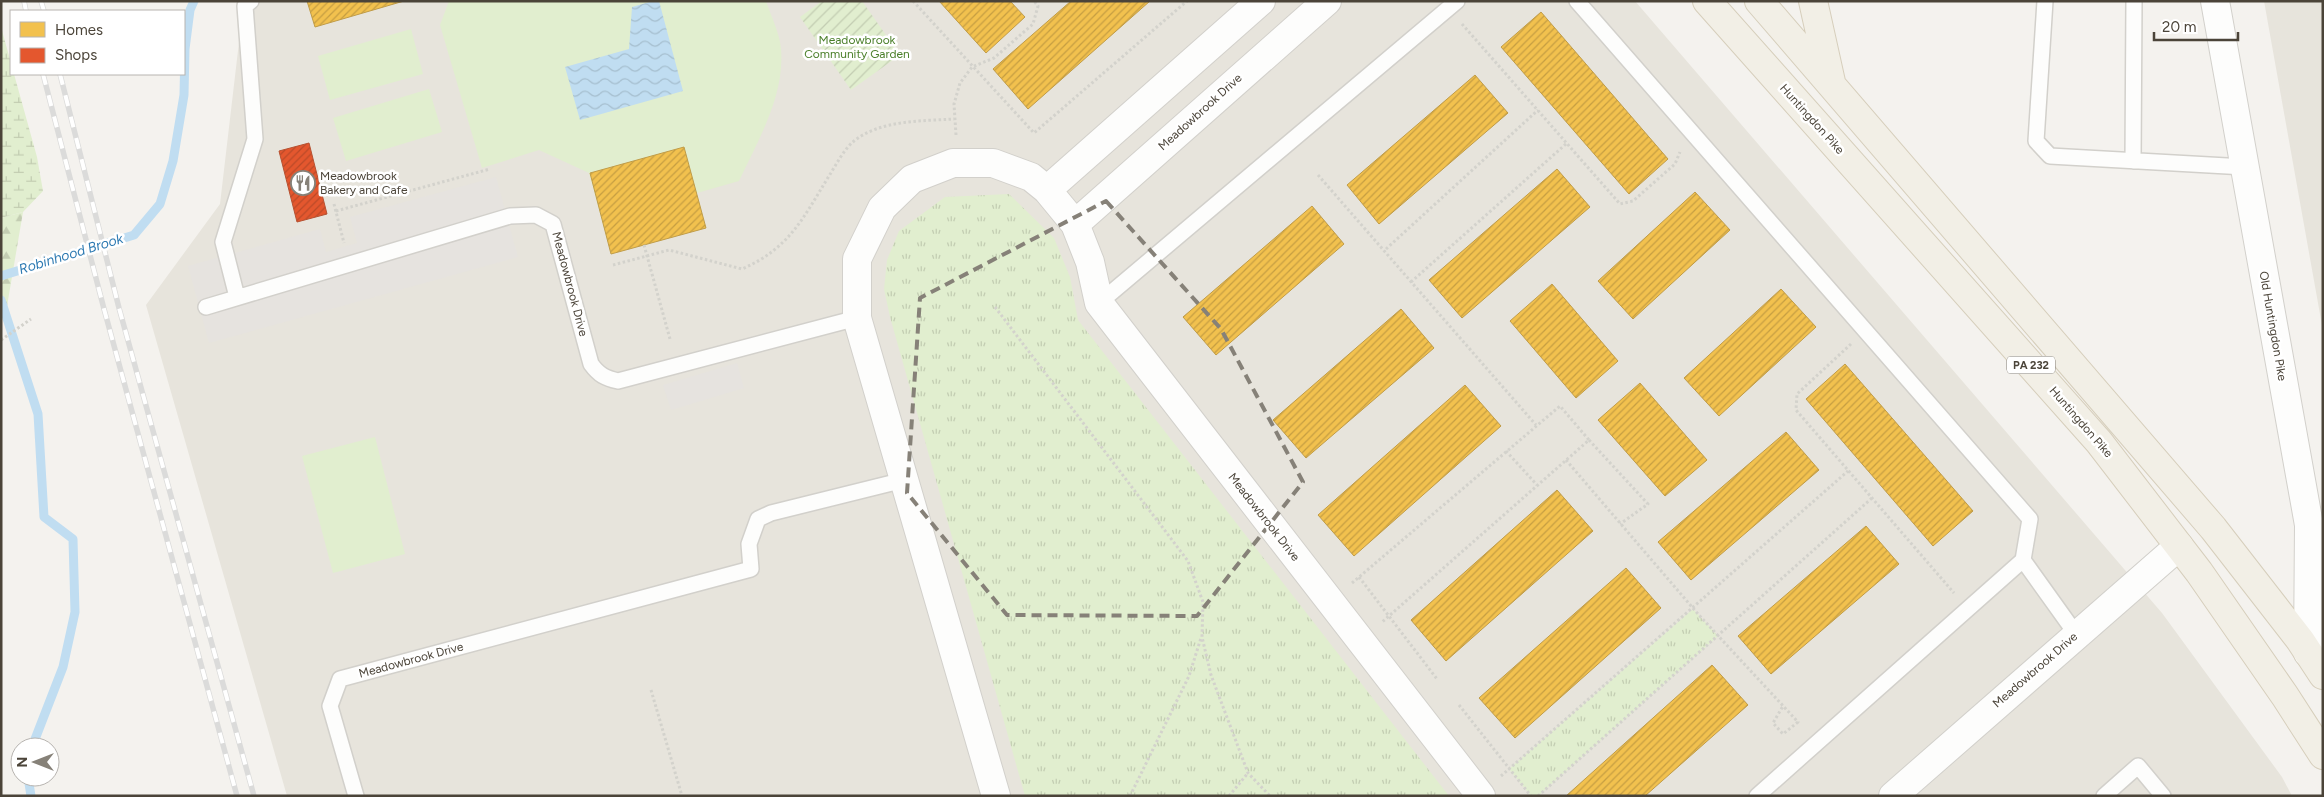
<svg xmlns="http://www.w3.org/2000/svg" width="2324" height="797" viewBox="0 0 2324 797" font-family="Figtree,sans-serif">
  <defs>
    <pattern id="grass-tufts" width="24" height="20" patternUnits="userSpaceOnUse" patternTransform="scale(1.25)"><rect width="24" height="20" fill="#e1eecf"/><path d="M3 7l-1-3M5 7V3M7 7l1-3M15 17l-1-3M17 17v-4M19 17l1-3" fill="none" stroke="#c3cdb2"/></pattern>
    <pattern id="forest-firs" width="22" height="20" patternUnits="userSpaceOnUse" patternTransform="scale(1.25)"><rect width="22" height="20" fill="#e1eecf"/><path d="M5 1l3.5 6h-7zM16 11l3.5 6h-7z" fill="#c3cdb2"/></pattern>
    <pattern id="wetland-marsh" width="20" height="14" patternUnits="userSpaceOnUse" patternTransform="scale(1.25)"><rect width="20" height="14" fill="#e1eecf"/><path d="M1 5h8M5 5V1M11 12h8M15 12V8" fill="none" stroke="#c3cdb2"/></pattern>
    <pattern id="garden-furrows" width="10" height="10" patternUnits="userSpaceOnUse" patternTransform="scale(1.25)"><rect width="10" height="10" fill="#e1eecf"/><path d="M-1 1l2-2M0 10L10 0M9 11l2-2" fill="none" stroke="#c3cdb2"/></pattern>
    <pattern id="water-waves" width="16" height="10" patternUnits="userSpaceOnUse" patternTransform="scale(1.25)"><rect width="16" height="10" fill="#c0ddf1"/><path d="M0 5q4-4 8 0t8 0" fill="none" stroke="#a6bfcf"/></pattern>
    <pattern id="homes-hatch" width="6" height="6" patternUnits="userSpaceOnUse" patternTransform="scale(1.25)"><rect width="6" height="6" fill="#f2c14e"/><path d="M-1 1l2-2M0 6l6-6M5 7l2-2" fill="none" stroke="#c69e42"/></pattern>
    <pattern id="shops-hatch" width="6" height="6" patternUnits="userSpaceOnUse" patternTransform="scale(1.25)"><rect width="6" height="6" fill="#e4572e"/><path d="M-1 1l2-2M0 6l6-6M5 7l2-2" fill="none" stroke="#bb4a28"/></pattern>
  </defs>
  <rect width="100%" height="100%" fill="#f4f2ee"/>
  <path fill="#e7e4dc" d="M254 1H1635L2162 613 2282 777 2292 796H287L146 305 220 204 243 8Z
    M2264 1H2323V331Z"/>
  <path fill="url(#grass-tufts)" d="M1009 194 1054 238 1070 277 1078 320 1449 796H1025L890 317 884 289 887 260 899 231 945 197Z
    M1693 609 1718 636 1538 796H1531L1509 769Z"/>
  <path fill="url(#forest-firs)" d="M23 212 6 312 1 314V218Z"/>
  <path fill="url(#wetland-marsh)" d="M1 27 11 63V74H14L37 157 43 191 23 212 1 218Z"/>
  <path fill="#e1eecf" d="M449 1H766C771 16 780 34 781 49 785 96 758 140 739 181L697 193 706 228 611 254 589 173 539 150 482 168 440 25Z
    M411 29 423 74 330 100 318 56Z
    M429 89 442 132 346 161 333 118Z
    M375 437 405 554 333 573 302 456Z"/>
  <path fill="url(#garden-furrows)" d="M822 1H862L900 55 851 90 800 17Z"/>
  <path fill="#e6e3df" d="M496 177 518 257 209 343 188 266 320 229 326 252 357 243 350 217Z
    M737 363 744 388 671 410 663 385Z"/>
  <path fill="url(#water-waves)" d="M653 1H659L683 91 580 120 565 67 629 49 632 7Z"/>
  <path fill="url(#homes-hatch)" stroke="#c09c48" d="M307 1H404L315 27Z
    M939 1H1010L1025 17 986 53Z
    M1071 1H1150L1028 109 993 69Z
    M1541 12 1668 159 1629 194 1501 47Z
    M1475 75 1508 113 1379 224 1347 185Z
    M684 147 706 228 611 254 590 173Z
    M1557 169 1590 207 1462 318 1429 280Z
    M1695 192 1730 230 1633 319 1598 281Z
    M1312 206 1344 244 1216 355 1183 317Z
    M1552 284 1618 361 1576 398 1510 321Z
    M1781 289 1816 327 1719 416 1684 378Z
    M1401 309 1434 348 1306 458 1273 420Z
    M1845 364 1973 511 1933 546 1806 399Z
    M1640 383 1707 460 1665 496 1598 420Z
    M1465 385 1501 426 1354 556 1318 515Z
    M1786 432 1819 470 1691 580 1658 542Z
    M1557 490 1593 531 1446 661 1411 620Z
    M1866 526 1899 564 1771 674 1738 636Z
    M1626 568 1661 608 1515 738 1479 698Z
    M1712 665 1748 705 1645 796H1566Z"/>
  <path fill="url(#shops-hatch)" stroke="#b65131" d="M309 143 327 214 297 222 279 151Z"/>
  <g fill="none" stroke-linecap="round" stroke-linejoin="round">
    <path stroke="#c0ddf1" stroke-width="9" d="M1 276 134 235 160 204 173 161 184 95 185 49 190 10 194 1
      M1 300 38 414 44 517 73 539 75 612 63 667 32 747
      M28 777 31 796"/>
    <defs>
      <path id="lane" d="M1577 1 2030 519 2023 560
        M2045 1 2036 141 2050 156 2245 167
        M2133 161 2134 1
        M237 297 223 242 255 139 245 6 251 1
        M1099 303 1457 1
        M206 307 510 216 536 215 553 224 591 364C599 375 605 378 618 381L857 318
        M356 796 330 706 340 679 751 569 749 544 758 519 771 513 904 480
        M1757 796 2023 560 2076 634
        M2104 796 2138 766 2163 796"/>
      <path id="street" d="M2215 1 2309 525 2308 653
        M1047 190 1261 1
        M1075 224 1327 1
        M996 796 857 318V259L882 208 912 179 953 163H993L1031 177 1047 190 1075 224 1090 262 1099 303 1481 796
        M1893 796 2179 546"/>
      <path id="primary" d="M1707 1 2099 442 2199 572 2285 696 2323 755
        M1759 1 2213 528 2300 640 2323 675
        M1813 1 1831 82"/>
    </defs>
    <use href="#lane" stroke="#d2d0cb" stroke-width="18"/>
    <use href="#street" stroke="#d2d0cb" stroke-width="30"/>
    <use href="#primary" stroke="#d6cebb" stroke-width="30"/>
    <path stroke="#d3d2cc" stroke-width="3" stroke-dasharray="2.5 2.5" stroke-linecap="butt" d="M913 1 1034 133 1187 1
      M1462 24 1620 204 1633 201 1675 164 1680 152
      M956 135 954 104 960 83 972 67 994 58 1033 24 1038 6 1034 1
      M1318 175 1536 425
      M334 204 344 243
      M336 211 490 169
      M644 245 670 339
      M1386 249 1538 110
      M613 265 669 250 742 269C790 248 803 218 829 176 836 165 844 149 854 141 880 120 922 121 954 119
      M1411 282 1567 143
      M995 307 1188 561 1203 602 1202 637 1211 675 1248 773 1270 796
      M1 340 31 319
      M1851 344 1797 394 1796 410 1954 593
      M1589 440 1648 504 1620 524
      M1506 451 1537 485
      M1566 460 1698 614 1798 722 1783 734 1773 723 1783 706
      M1359 577 1437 679
      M1352 583 1560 406 1589 440 1381 623
      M651 690 682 796
      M1459 705 1531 796
      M1501 776 1848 471
      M1130 796 1189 676 1201 638
      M1229 796 1248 773
      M1538 796 1872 498"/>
    <use href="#lane" stroke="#fdfdfc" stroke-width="15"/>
    <use href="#street" stroke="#fdfdfc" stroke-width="28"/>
    <use href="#primary" stroke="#f2efe6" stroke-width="28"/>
    <defs>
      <path id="rail" d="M24 1 26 11
        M41 1 44 11
        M43 74 104 309 237 796
        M60 74 119 308 254 796"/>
    </defs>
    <use href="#rail" stroke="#dbdbda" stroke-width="5.5"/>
    <use href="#rail" stroke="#fff" stroke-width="4" stroke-dasharray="11" stroke-linecap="butt"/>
  </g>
  <path fill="none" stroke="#868178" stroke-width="4" stroke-dasharray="10 6" stroke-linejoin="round" d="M1106 201 1221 329 1303 482 1197 616 1007 615 907 493 920 298Z"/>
  <defs>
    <symbol id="restaurant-ring" viewBox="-11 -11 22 22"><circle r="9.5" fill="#fff" stroke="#868178" stroke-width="1.5"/><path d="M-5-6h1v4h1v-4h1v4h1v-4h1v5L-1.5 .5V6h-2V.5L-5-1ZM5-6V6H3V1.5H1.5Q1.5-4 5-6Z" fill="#868178"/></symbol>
  </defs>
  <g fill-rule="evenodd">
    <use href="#restaurant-ring" x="289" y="169" width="28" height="28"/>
  </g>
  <g text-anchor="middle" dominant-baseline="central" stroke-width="5" stroke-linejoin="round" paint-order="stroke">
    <rect fill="#fff" stroke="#817c74" stroke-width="1" x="2007" y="356.5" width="48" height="17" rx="4"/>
    <g font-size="11" font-weight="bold" fill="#4b4439">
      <text x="2031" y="365">PA 232</text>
    </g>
    <g font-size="12" fill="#4a7f2a" stroke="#fff">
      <text x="857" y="40">Meadowbrook<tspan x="857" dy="14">Community Garden</tspan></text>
    </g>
    <g font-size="12" fill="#4b4439" stroke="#fff">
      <text transform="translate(1200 112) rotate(-42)">Meadowbrook Drive</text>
      <text transform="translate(1812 119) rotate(48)">Huntingdon Pike</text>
      <text transform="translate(570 284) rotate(75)">Meadowbrook Drive</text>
      <text transform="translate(2273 326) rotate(80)">Old Huntingdon Pike</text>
      <text transform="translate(2081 422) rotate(49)">Huntingdon Pike</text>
      <text transform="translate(1264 517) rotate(52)">Meadowbrook Drive</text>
      <text transform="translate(411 660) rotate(-15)">Meadowbrook Drive</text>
      <text transform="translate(2035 670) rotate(-41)">Meadowbrook Drive</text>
    </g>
    <g font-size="12" fill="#4b4439" stroke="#fff" text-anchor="start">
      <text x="320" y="176">Meadowbrook<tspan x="320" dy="14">Bakery and Cafe</tspan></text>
    </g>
    <g font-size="14" font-style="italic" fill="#2e7ab2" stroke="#fff">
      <text transform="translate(71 254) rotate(-17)">Robinhood Brook</text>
    </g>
  </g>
  <rect width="2324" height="797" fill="none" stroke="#4b4439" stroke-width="5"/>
  <rect x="10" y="10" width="175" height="65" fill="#ffffff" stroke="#b7b4b0"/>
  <rect x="20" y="22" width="25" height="15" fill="#f2c14e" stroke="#b7b4b0"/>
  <text x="55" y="35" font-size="15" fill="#4b4439">Homes</text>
  <rect x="20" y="48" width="25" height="15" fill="#e4572e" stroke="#b7b4b0"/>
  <text x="55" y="60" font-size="15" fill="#4b4439">Shops</text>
  <g transform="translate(35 762) rotate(270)"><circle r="24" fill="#ffffff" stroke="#b7b4b0"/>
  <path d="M0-4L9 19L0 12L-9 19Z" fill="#868178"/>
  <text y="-8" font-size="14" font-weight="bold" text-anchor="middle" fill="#4b4439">N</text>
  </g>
  <path d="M2154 32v8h84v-8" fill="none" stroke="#4b4439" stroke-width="2.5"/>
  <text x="2162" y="32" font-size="15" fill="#4b4439" stroke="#ffffff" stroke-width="4" paint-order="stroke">20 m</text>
</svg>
